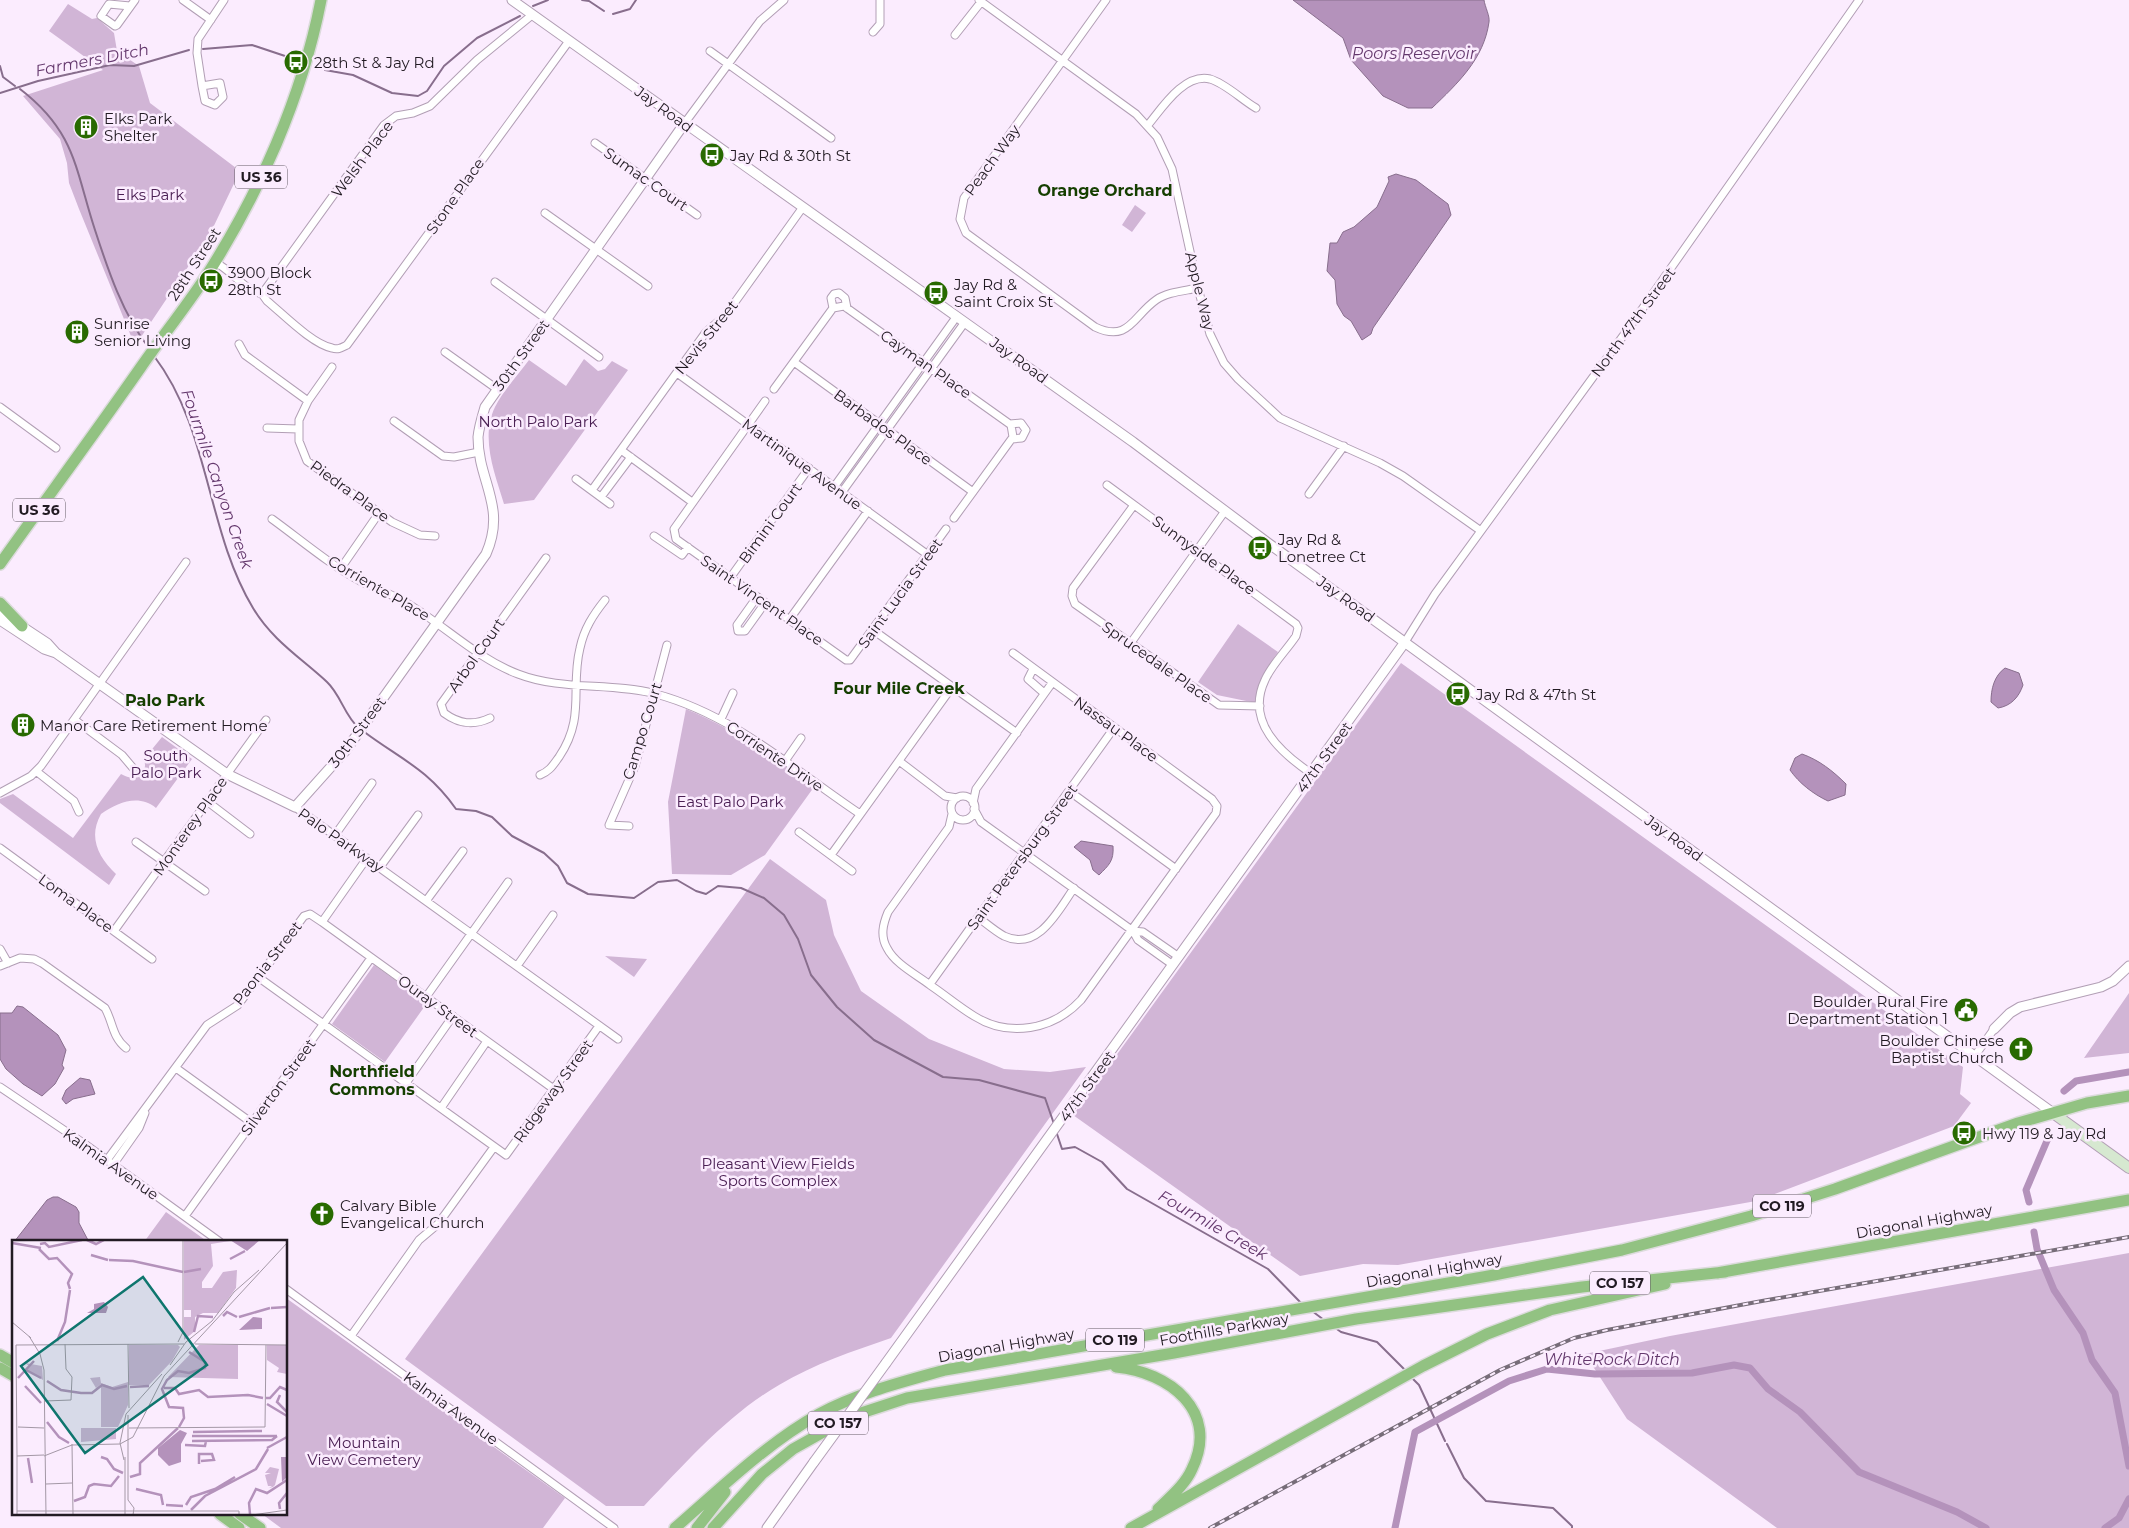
<svg xmlns="http://www.w3.org/2000/svg" width="2129" height="1528" viewBox="0 0 2129 1528" font-family="Montserrat,sans-serif">
  <rect width="100%" height="100%" fill="#fbecfe"/>
  <path fill="#d1b5d6" d="M68 4 92 19 97 18 114 33 117 51 139 66 150 103 240 171 210 234 135 346 79 209 69 183 67 163 60 139 23 96 103 70 49 31Z
    M1135 205 1146 213 1132 232 1122 225Z
    M584 359 598 371 605 369 612 361 628 370 534 500 504 504C495 474 480 438 495 407 503 391 518 375 529 360L566 386Z
    M1238 624 1278 652C1266 669 1258 683 1256 703L1217 695 1198 682Z
    M1401 663 1963 1067 1960 1094 1971 1103 1954 1126 1756 1201 1398 1265 1363 1264 1300 1276 1073 1115Z
    M686 709C733 728 773 758 814 787L765 855 731 875 672 874 668 802Z
    M162 737 192 759 156 808C139 794 118 802 101 814 88 837 98 857 116 874L109 885 0 803V799L13 794 73 838 121 774C134 782 149 777 144 759Z
    M770 859 826 900 834 935 861 991 929 1039 1004 1069 1050 1072 1086 1067 891 1338C853 1351 814 1364 779 1385 727 1415 686 1463 644 1506H606L405 1359Z
    M605 956 647 959 634 977Z
    M374 965 427 1003 385 1062 332 1024Z
    M2129 993V1053L2084 1058Z
    M166 1212 208 1242H144Z
    M2129 1253V1528H1777L1627 1419 1585 1354 1670 1336Z
    M286 1298 565 1498 543 1528H281L262 1514H286Z"/>
  <path fill="#b492bb" stroke="#886e8d" d="M1293 0H1484C1485 7 1490 16 1489 22 1484 59 1457 84 1432 108H1408L1383 96 1351 60 1343 38Z
    M1396 174 1416 180 1448 204 1451 215 1373 328 1371 334 1362 340 1351 321 1344 316 1337 304 1335 280 1327 271 1330 243H1337L1343 232 1354 227 1377 207 1389 181 1388 177Z
    M2005 668 2019 673 2023 685C2019 697 2011 706 1998 708L1991 702C1991 689 1994 676 2005 668Z
    M1802 754C1819 760 1833 771 1846 784L1845 795 1828 801C1813 794 1799 783 1790 770L1795 758Z
    M1081 841 1113 846C1114 861 1109 865 1099 875L1093 870 1090 860 1074 847Z
    M17 1006 23 1007 58 1035 66 1050 62 1065 64 1068 55 1084 42 1096 23 1084 6 1069 0 1059V1013H12Z
    M80 1078 90 1080 95 1094 73 1099 66 1104 62 1099 66 1090Z
    M53 1197H58L76 1207 79 1212V1223L89 1242H14L47 1200Z"/>
  <g fill="none" stroke-linecap="round" stroke-linejoin="round">
    <path stroke="#886e8d" stroke-width="2" d="M582 0 589 1 604 11
      M533 6 548 0
      M613 14 630 9 636 0
      M203 49 252 45 291 58
      M0 66 3 77 15 86
      M325 70 353 75 392 93 418 96 427 91 444 66 477 38 520 16
      M20 89C76 132 75 169 95 230 108 270 123 315 149 348
      M0 93 38 81 110 65 134 66 189 50
      M154 356C210 429 206 530 253 608 272 640 301 658 327 682 341 695 345 717 359 728
      M363 731C400 759 427 768 456 809L476 811 492 817 512 836 544 853 558 866 567 883 588 894 634 898 658 882 677 880 696 891 706 894 718 886 741 888 764 898 784 915 798 939 811 975 837 1007 874 1040 943 1077 979 1080 1045 1098 1054 1124
      M1056 1131 1062 1149 1075 1147 1102 1162 1127 1189 1268 1269 1302 1304
      M1312 1311 1324 1320
      M1334 1327 1341 1332 1377 1342 1405 1370
      M1411 1377 1419 1385 1445 1441
      M1447 1444 1464 1478 1486 1501 1553 1508 1572 1526V1528"/>
    <path stroke="#b492bb" stroke-width="7" d="M2064 1091 2076 1081 2129 1072
      M2029 1202 2026 1190 2049 1136
      M2034 1232 2037 1249 2054 1290 2083 1333 2092 1360 2115 1393 2129 1466
      M1395 1528 1415 1432 1509 1381 1547 1369 1595 1374 1692 1373 1734 1365 1750 1368 1768 1389 1800 1412 1859 1472 1957 1512 1986 1528
      M2105 1528 2119 1518 2129 1499"/>
    <defs>
      <path id="minor" d="M183 0 211 20
        M979 0 1136 114 1157 137 1172 169 1198 288 1210 334 1224 363 1238 379 1280 418 1380 463 1403 476 1481 531
        M1106 0 964 198 960 219 966 233 1095 327C1129 343 1133 316 1156 300 1167 292 1184 291 1198 288
        M130 6 109 4 101 16 115 26 117 25 135 0
        M873 32 880 24V0
        M955 35 981 2
        M710 51 831 138
        M220 83 223 97 215 105 205 101 202 86Z
        M202 86 197 53 198 39 224 0
        M684 124 760 21 784 0
        M1148 125C1162 108 1184 73 1210 79 1225 83 1242 100 1256 108
        M595 143 697 215
        M545 213 648 286
        M215 262C232 271 243 289 262 294L267 301C283 314 312 344 332 348 338 350 341 348 347 345L569 41
        M495 282 599 357
        M262 294 384 125 396 116 413 113 430 106 477 60 532 15
        M833 308 831 298 834 294 839 293 845 298 847 308
        M239 344 245 355 308 401
        M445 352 497 389
        M794 362 973 492
        M332 367 308 401 299 420V441L307 461 392 522 420 535 435 536
        M677 373 928 555
        M774 389 833 308 844 306 1011 425 1013 437 954 518
        M765 401 674 529 676 539 846 660H850L946 529
        M0 407 56 448
        M394 421 443 456 454 457 479 452
        M1010 424 1021 423 1026 430 1022 438 1012 439
        M267 428 298 429
        M621 450 692 502
        M576 479 610 504
        M1107 485 1296 624 1298 628 1296 636C1286 651 1272 664 1265 680 1245 722 1281 753 1312 774
        M834 487 957 316
        M592 490 706 332 725 316 803 207
        M842 492 965 322
        M1309 494 1344 446
        M601 497 631 457
        M1134 505 1073 588 1072 596 1075 604 1219 705 1260 706
        M272 519C301 540 330 565 362 582 378 590 395 595 410 605 446 627 478 659 518 674 562 691 610 682 656 694 734 715 794 770 860 814
        M654 536 682 555 688 547
        M341 568 379 513
        M730 578 809 468
        M757 597 737 625 738 631H745L765 603
        M789 620 868 511
        M873 630 1017 733
        M1405 642 1435 594 1631 325 1859 0
        M1130 644 1225 511
        M1033 669 1028 679 1044 693
        M490 718C473 726 459 724 444 713L441 704 546 558
        M721 719 733 693
        M75 720 122 755 133 768
        M785 761 801 738
        M899 761 945 796 957 798
        M36 771 74 801 79 812
        M540 775C550 771 553 765 559 757 586 717 570 688 580 648 584 629 593 615 605 600
        M1069 791 1176 869
        M0 793 31 776 41 766 186 562
        M951 808a12 12 0 1 1 24 0a12 12 0 1 1-24 0Z
        M208 802 250 834
        M973 803 976 789 1052 683
        M295 807 618 1039
        M974 809 981 822 1133 931 1138 940 1173 965
        M952 814 949 827 888 912C883 924 880 936 887 948 895 964 917 975 930 985 945 995 959 1007 974 1016 1009 1038 1053 1030 1081 1000L1216 813 1217 806 1212 799 1013 653
        M629 826 609 825 635 766 667 645
        M799 832 852 871
        M335 835 372 783
        M136 842 205 891
        M0 848 152 959
        M831 855 952 687
        M380 867 418 815
        M426 901 463 851
        M979 918C987 924 995 931 1004 936 1038 952 1058 911 1074 888
        M322 922 555 1090
        M114 931 266 720
        M1133 931 1143 932 1179 957
        M0 949 8 963
        M0 966 20 958 34 959 42 963 105 1008C113 1022 112 1037 126 1048
        M517 966 553 915
        M258 977 506 1155 599 1026
        M930 984 1114 728
        M426 997 508 882
        M1974 1057 1994 1029
        M176 1068 252 1123
        M406 1083 453 1016
        M0 1087 86 1145 220 1242
        M441 1108 487 1041
        M107 1160 207 1025 238 1005 304 916 310 914 322 922 367 858
        M113 1165 139 1128 145 1113
        M185 1216 371 958
        M286 1289 614 1528
        M351 1336 419 1240 438 1224 494 1147"/>
      <path id="tertiary" d="M512 0 1133 442 1268 543 2053 1113
        M0 612 47 643 56 653 227 774 295 807 346 750 486 554C507 506 478 482 478 437 479 427 482 417 485 407L684 124
        M0 620 44 649 56 653
        M1994 1029 2010 1013 2020 1007 2101 987 2113 981 2129 966
        M886 1363 1405 642
        M767 1528 814 1462"/>
      <path id="secondary" d="M2053 1113 2129 1168"/>
      <path id="trunk" d="M0 564C47 498 95 433 141 367 162 337 185 308 205 278 259 194 302 98 321 0
        M0 603 22 626
        M1717 1273 2129 1200
        M0 1355 14 1363
        M1116 1367C1169 1372 1220 1411 1192 1469 1185 1485 1170 1497 1158 1509
        M0 1368 14 1376
        M220 1514 239 1528
        M240 1514 260 1528
        M675 1528C721 1488 766 1444 819 1414 858 1393 902 1382 945 1370L1494 1275 1622 1250 1751 1216 1835 1189 2018 1123 2087 1103 2129 1096
        M697 1528 725 1492
        M713 1528 762 1474 793 1449 852 1416 907 1398 1174 1353 1356 1319 1582 1287 1725 1272
        M1131 1528 1423 1366 1487 1334 1550 1310 1665 1284"/>
    </defs>
    <use href="#minor" stroke="#b29fb5" stroke-width="9"/>
    <use href="#tertiary" stroke="#b29fb5" stroke-width="11"/>
    <use href="#secondary" stroke="#b29fb5" stroke-width="12"/>
    <use href="#trunk" stroke="#dcdbdc" stroke-width="14"/>
    <use href="#minor" stroke="#fff" stroke-width="7"/>
    <use href="#tertiary" stroke="#fff" stroke-width="9"/>
    <use href="#secondary" stroke="#d6e8d0" stroke-width="10"/>
    <use href="#trunk" stroke="#92c282" stroke-width="11"/>
    <defs>
      <path id="rail" d="M1210 1528 1500 1370 1574 1338 1607 1330 1762 1301 2129 1237"/>
    </defs>
    <use href="#rail" stroke="#776d79" stroke-width="4"/>
    <use href="#rail" stroke="#fbecfe" stroke-width="2" stroke-dasharray="5.5" stroke-linecap="butt"/>
    <defs>
      <path id="tertiary-bridge" d="M814 1462 886 1363"/>
    </defs>
    <use href="#tertiary-bridge" stroke="#b29fb5" stroke-width="11" stroke-linecap="butt"/>
    <use href="#tertiary-bridge" stroke="#fff" stroke-width="9"/>
  </g>
  <defs>
    <symbol id="bus-disc" viewBox="-11 -11 22 22"><circle r="9.5" fill="#286a00" stroke="#fbecfe"/><path d="M-5-6H5V4H4V6H2V4H-2V6H-4V4H-5ZM-3.5-4V0h7V-4ZM-3.5 1.2v1.5H-2V1.2ZM2 1.2v1.5H3.5V1.2Z" fill="#fff"/></symbol>
    <symbol id="building-disc" viewBox="-11 -11 22 22"><circle r="9.5" fill="#286a00" stroke="#fbecfe"/><path d="M-4-6H4V6H1V3H-1V6H-4ZM-2.5-4.3h1.7v1.8h-1.7ZM.8-4.3h1.7v1.8H.8ZM-2.5-1h1.7V.8h-1.7ZM.8-1h1.7V.8H.8Z" fill="#fff"/></symbol>
    <symbol id="civic-disc" viewBox="-11 -11 22 22"><circle r="9.5" fill="#286a00" stroke="#fbecfe"/><path d="M-.6-6.5H3V-4.5H.6V-3L4-1V1h2V6H-6V1h2V-1L-.6-3ZM-1.2 2.5V6h2.4V2.5Z" fill="#fff"/></symbol>
    <symbol id="church-disc" viewBox="-11 -11 22 22"><circle r="9.5" fill="#286a00" stroke="#fbecfe"/><path d="M-1.2-6h2.4v3.5h3.3v2.4h-3.3V6h-2.4V-.1h-3.3v-2.4h3.3Z" fill="#fff"/></symbol>
  </defs>
  <g fill-rule="evenodd">
    <use href="#bus-disc" x="282" y="48" width="28" height="28"/>
    <use href="#building-disc" x="72" y="113" width="28" height="28"/>
    <use href="#bus-disc" x="698" y="141" width="28" height="28"/>
    <use href="#bus-disc" x="197" y="267" width="28" height="28"/>
    <use href="#bus-disc" x="922" y="279" width="28" height="28"/>
    <use href="#building-disc" x="63" y="318" width="28" height="28"/>
    <use href="#bus-disc" x="1246" y="534" width="28" height="28"/>
    <use href="#bus-disc" x="1444" y="680" width="28" height="28"/>
    <use href="#building-disc" x="9" y="711" width="28" height="28"/>
    <use href="#civic-disc" x="1952" y="996" width="28" height="28"/>
    <use href="#church-disc" x="2007" y="1035" width="28" height="28"/>
    <use href="#bus-disc" x="1950" y="1119" width="28" height="28"/>
    <use href="#church-disc" x="308" y="1200" width="28" height="28"/>
  </g>
  <g text-anchor="middle" dominant-baseline="central" stroke-width="5" stroke-linejoin="round" paint-order="stroke">
    <g fill="#fbecfe" stroke="#635a65" stroke-width="1">
      <rect x="235" y="165.5" width="52" height="23" rx="4"/>
      <rect x="13" y="498.5" width="52" height="23" rx="4"/>
      <rect x="1753" y="1194.5" width="58" height="23" rx="4"/>
      <rect x="1590" y="1271.5" width="60" height="23" rx="4"/>
      <rect x="1086" y="1328.5" width="58" height="23" rx="4"/>
      <rect x="808" y="1411.5" width="60" height="23" rx="4"/>
    </g>
    <g font-size="14" font-weight="bold" fill="#221b23">
      <text x="261" y="177">US 36</text>
      <text x="39" y="510">US 36</text>
      <text x="1782" y="1206">CO 119</text>
      <text x="1620" y="1283">CO 157</text>
      <text x="1115" y="1340">CO 119</text>
      <text x="838" y="1423">CO 157</text>
    </g>
    <g font-size="15" fill="#221b23" stroke="#fbecfe" text-anchor="start">
      <text x="314" y="62">28th St &amp; Jay Rd</text>
      <text x="104" y="118">Elks Park<tspan x="104" dy="17">Shelter</tspan></text>
      <text x="730" y="155">Jay Rd &amp; 30th St</text>
      <text x="228" y="272">3900 Block<tspan x="228" dy="17">28th St</tspan></text>
      <text x="954" y="284">Jay Rd &amp;<tspan x="954" dy="17">Saint Croix St</tspan></text>
      <text x="94" y="323">Sunrise<tspan x="94" dy="17">Senior Living</tspan></text>
      <text x="1278" y="539">Jay Rd &amp;<tspan x="1278" dy="17">Lonetree Ct</tspan></text>
      <text x="1476" y="694">Jay Rd &amp; 47th St</text>
      <text x="40" y="725">Manor Care Retirement Home</text>
      <text x="1948" y="1001" text-anchor="end">Boulder Rural Fire<tspan x="1948" dy="17">Department Station 1</tspan></text>
      <text x="2004" y="1040" text-anchor="end">Boulder Chinese<tspan x="2004" dy="17">Baptist Church</tspan></text>
      <text x="1982" y="1133">Hwy 119 &amp; Jay Rd</text>
      <text x="340" y="1205">Calvary Bible<tspan x="340" dy="17">Evangelical Church</tspan></text>
    </g>
    <g font-size="15" fill="#221b23" stroke="#fbecfe">
      <text transform="translate(664 109) rotate(36)">Jay Road</text>
      <text transform="translate(362 159) rotate(-53)">Welsh Place</text>
      <text transform="translate(992 160) rotate(-54)">Peach Way</text>
      <text transform="translate(646 179) rotate(35)">Sumac Court</text>
      <text transform="translate(455 196) rotate(-55)">Stone Place</text>
      <text transform="translate(194 264) rotate(-57)">28th Street</text>
      <text transform="translate(1200 291) rotate(76)">Apple Way</text>
      <text transform="translate(1633 322) rotate(-54)">North 47th Street</text>
      <text transform="translate(706 337) rotate(-51)">Nevis Street</text>
      <text transform="translate(521 355) rotate(-54)">30th Street</text>
      <text transform="translate(1019 360) rotate(36)">Jay Road</text>
      <text transform="translate(926 364) rotate(35)">Cayman Place</text>
      <text transform="translate(883 427) rotate(36)">Barbados Place</text>
      <text transform="translate(802 464) rotate(36)">Martinique Avenue</text>
      <text transform="translate(350 491) rotate(36)">Piedra Place</text>
      <text transform="translate(770 523) rotate(-54)">Bimini Court</text>
      <text transform="translate(1204 555) rotate(36)">Sunnyside Place</text>
      <text transform="translate(379 588) rotate(30)">Corriente Place</text>
      <text transform="translate(900 593) rotate(-54)">Saint Lucia Street</text>
      <text transform="translate(1346 599) rotate(36)">Jay Road</text>
      <text transform="translate(762 600) rotate(35)">Saint Vincent Place</text>
      <text transform="translate(476 655) rotate(-55)">Arbol Court</text>
      <text transform="translate(1157 662) rotate(35)">Sprucedale Place</text>
      <text transform="translate(1116 729) rotate(36)">Nassau Place</text>
      <text transform="translate(642 731) rotate(-73)">Campo Court</text>
      <text transform="translate(357 732) rotate(-53)">30th Street</text>
      <text transform="translate(775 756) rotate(34)">Corriente Drive</text>
      <text transform="translate(1324 757) rotate(-54)">47th Street</text>
      <text transform="translate(190 826) rotate(-55)">Monterey Place</text>
      <text transform="translate(1674 838) rotate(36)">Jay Road</text>
      <text transform="translate(341 840) rotate(35)">Palo Parkway</text>
      <text transform="translate(1022 857) rotate(-54)">Saint Petersburg Street</text>
      <text transform="translate(76 903) rotate(36)">Loma Place</text>
      <text transform="translate(267 963) rotate(-52)">Paonia Street</text>
      <text transform="translate(438 1006) rotate(36)">Ouray Street</text>
      <text transform="translate(1087 1086) rotate(-54)">47th Street</text>
      <text transform="translate(278 1087) rotate(-54)">Silverton Street</text>
      <text transform="translate(553 1091) rotate(-54)">Ridgeway Street</text>
      <text transform="translate(111 1164) rotate(35)">Kalmia Avenue</text>
      <text transform="translate(1924 1221) rotate(-10)">Diagonal Highway</text>
      <text transform="translate(1434 1270) rotate(-10)">Diagonal Highway</text>
      <text transform="translate(1224 1329) rotate(-10)">Foothills Parkway</text>
      <text transform="translate(1006 1345) rotate(-10)">Diagonal Highway</text>
      <text transform="translate(451 1408) rotate(36)">Kalmia Avenue</text>
    </g>
    <g font-size="15" fill="#4b2054" stroke="#fbecfe">
      <text x="150" y="194">Elks Park</text>
      <text x="538" y="421">North Palo Park</text>
      <text x="166" y="755">South<tspan x="166" dy="17">Palo Park</tspan></text>
      <text x="730" y="801">East Palo Park</text>
      <text x="778" y="1163">Pleasant View Fields<tspan x="778" dy="17">Sports Complex</tspan></text>
      <text x="364" y="1442">Mountain<tspan x="364" dy="17">View Cemetery</tspan></text>
    </g>
    <g font-size="16" font-style="italic" fill="#64386d" stroke="#fbecfe">
      <text x="1414" y="53">Poors Reservoir</text>
      <text transform="translate(92 60) rotate(-11)">Farmers Ditch</text>
      <text transform="translate(217 479) rotate(71)">Fourmile Canyon Creek</text>
      <text transform="translate(1213 1225) rotate(30)">Fourmile Creek</text>
      <text x="1612" y="1359">WhiteRock Ditch</text>
    </g>
    <g font-size="16" font-weight="bold" fill="#153f00" stroke="#fbecfe">
      <text x="1105" y="190">Orange Orchard</text>
      <text x="899" y="688">Four Mile Creek</text>
      <text x="165" y="700">Palo Park</text>
      <text x="372" y="1071">Northfield<tspan x="372" dy="18">Commons</tspan></text>
    </g>
  </g>
  <g transform="translate(12 1240)">
    <rect width="275" height="275" fill="#fbecfe"/>
    <path d="M172 0 218 1 199 4 201 26 190 42V48H200L211 32 225 30 224 48 206 73H191L183 77V91L172 100V77H179V70H172ZM117 105H166L168 107 160 121 137 145H117ZM187 105H226V139L156 137ZM255 105H275V134L265 132 267 128 255 120ZM13 123 30 126 31 140 14 130 17 126ZM88 137 89 143 100 147 116 142V165L106 187H89V144L84 148 78 138ZM69 188H104V199L69 202ZM258 227 267 229 263 245 261 247 257 248 260 246H256L253 235 259 233H253Z" fill="#d1b5d6"/>
    <path d="M218 0H248L235 11ZM92 62 96 67 94 73H75L82 69V64ZM241 77 250 78V89L227 90ZM168 190 175 193 169 204V222L157 226 146 215V208ZM269 217H275V237L270 242Z" fill="#b492bb"/>
    <path fill="none" stroke="#b492bb" stroke-width="2.5" d="M75 0 84 4 92 0M0 3 29 8M28 4 33 3 37 7 70 0M27 9 37 19 45 18 60 34 56 43 58 49M79 15 96 20M218 19 233 11M97 20 121 21 171 32M172 32 189 29M259 68 275 67M211 76 215 72 225 77M227 77 258 68M182 92 186 76 201 77M45 101 53 82 58 50M14 130 29 138M6 138 22 121M35 141 49 150 69 153H80L90 145 102 149 115 146M13 146 29 163M118 147 137 146M152 148H163L167 154 187 150 196 157 236 155 251 158M268 155 265 162 275 172M254 158H258L268 147 275 150M255 164 275 176M35 182 47 197 57 203M167 187 172 178 171 168 157 167 150 149 155 140 166 131 177 133 193 128V122L177 112M181 192 250 191M180 196H265M180 201 260 200 265 196M173 205 193 206 194 201M255 208 275 197M89 217 95 219 102 229 111 233M16 218 20 243M189 221 202 220 200 214M187 224V214H201M118 237 128 234V223L166 188M124 249 149 255 151 265M62 261 73 257 77 246 82 244 99 246 107 236M154 265 171 266M174 265 179 257 203 249 223 237M268 269 267 263 275 253M179 270 193 256 244 229 256 209M238 274 237 263 244 249 255 253 275 240"/>
    <path fill="none" stroke="#a498a6" stroke-width="1" d="M0 82 19 98M17 96 28 114 32 130 34 275M166 102 171 92V0M116 104 117 168M183 104 275 105M158 125 174 102 200 81 222 52 247 30M33 161 59 160 60 137 54 129 53 104M116 175V260L122 268 121 275M6 187 32 188M117 188 253 187 254 105M60 204 61 274M5 216 4 105 172 104M5 216V274M5 216 32 215M32 216 60 205 108 204 121 197 152 136 275 3M113 217V275M112 220 108 203 114 174 150 134M34 244 60 243M5 271H227V275M240 275 275 270"/>
    <path fill="#0f766e" fill-opacity="0.15" stroke="#0f766e" stroke-width="2.5" d="M131 37 195 125 73 213 9 126Z"/>
    <rect width="275" height="275" fill="none" stroke="#221b23" stroke-width="2.5"/>
  </g>
</svg>
